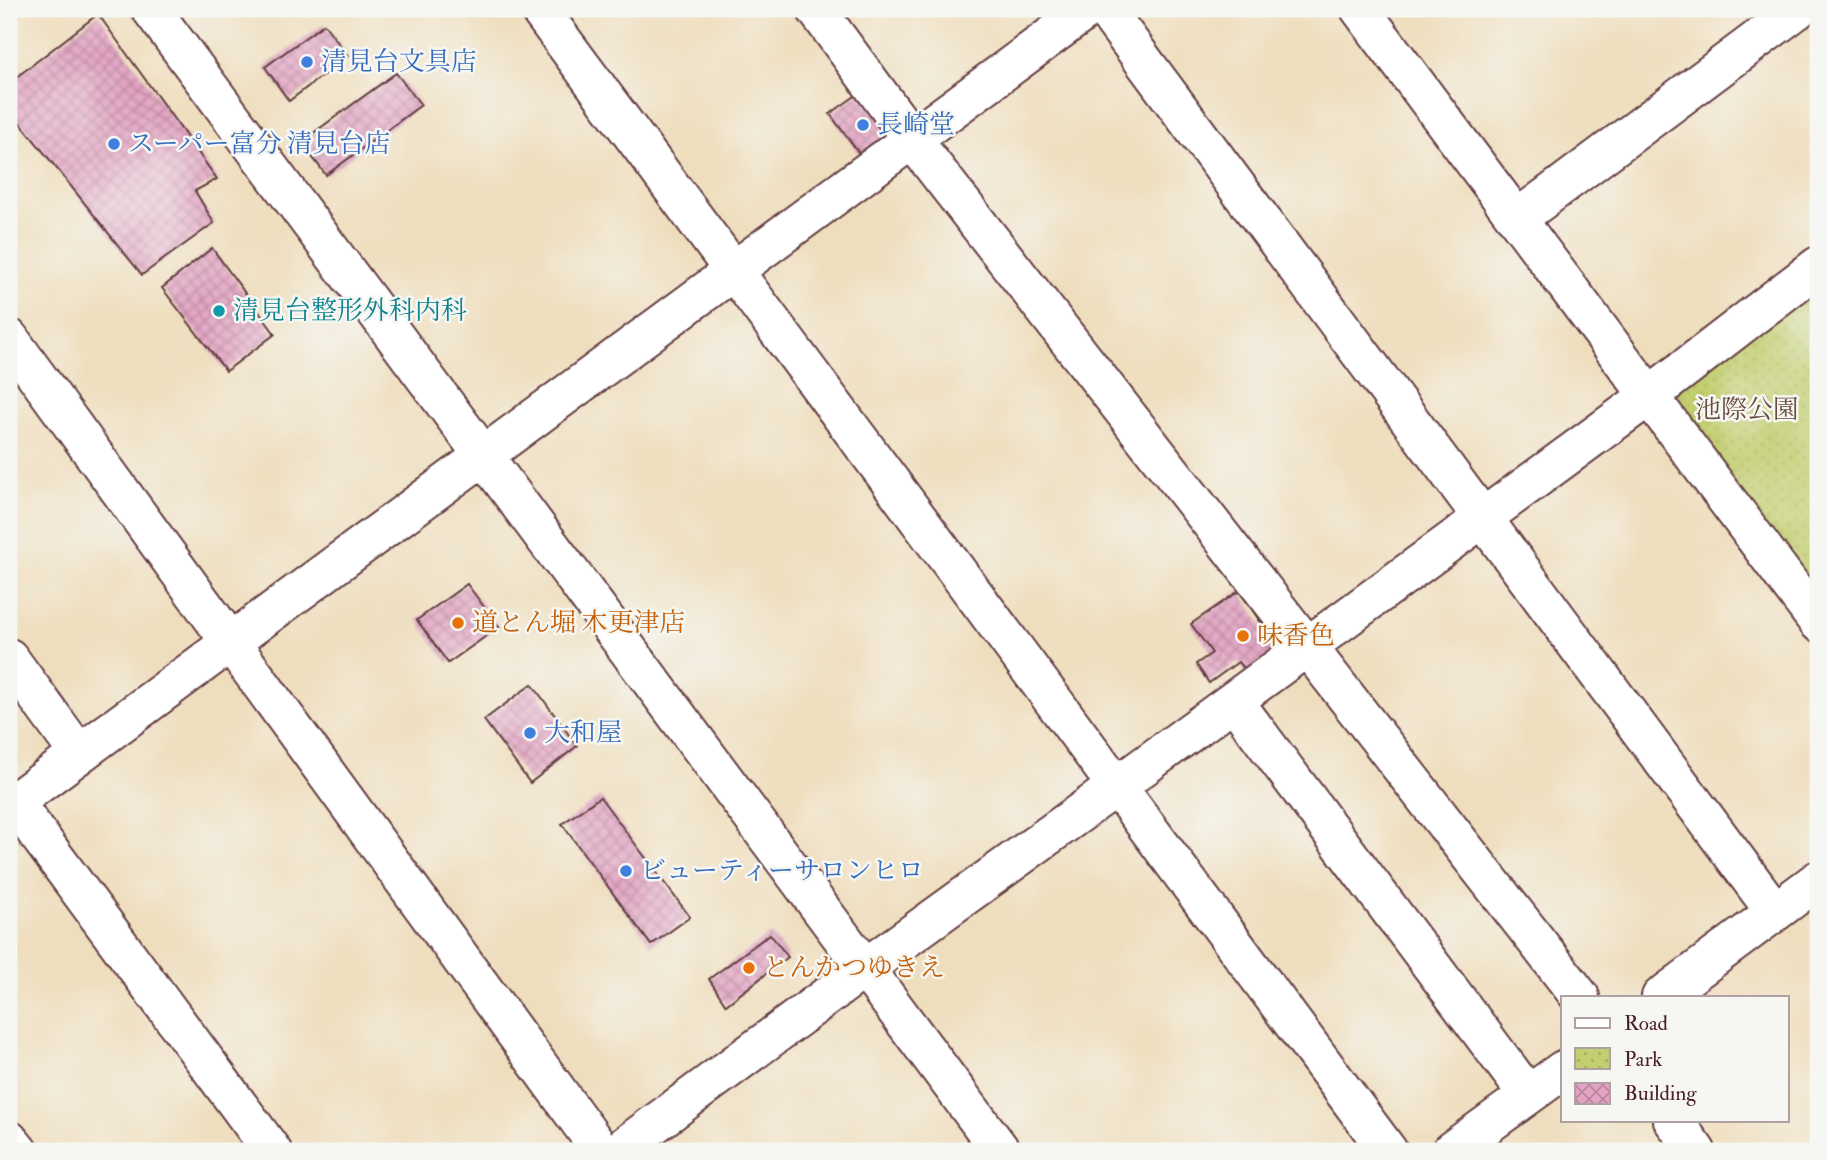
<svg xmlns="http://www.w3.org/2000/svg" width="1827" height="1160" viewBox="0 0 1827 1160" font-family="'IM FELL Double Pica','Noto Serif JP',serif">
  <defs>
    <pattern id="park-dots" width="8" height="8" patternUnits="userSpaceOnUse" patternTransform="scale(1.75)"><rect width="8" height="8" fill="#c2ce6f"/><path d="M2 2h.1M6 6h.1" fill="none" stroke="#a8b060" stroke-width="1.8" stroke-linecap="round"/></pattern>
    <pattern id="building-cross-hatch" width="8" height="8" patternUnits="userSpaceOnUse" patternTransform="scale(1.75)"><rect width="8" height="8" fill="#e3a4c3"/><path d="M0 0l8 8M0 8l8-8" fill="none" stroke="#ba859f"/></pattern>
  </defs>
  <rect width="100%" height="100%" fill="#f6f6f2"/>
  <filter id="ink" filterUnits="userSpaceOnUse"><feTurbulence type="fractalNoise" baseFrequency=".0143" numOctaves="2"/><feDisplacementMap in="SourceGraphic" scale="14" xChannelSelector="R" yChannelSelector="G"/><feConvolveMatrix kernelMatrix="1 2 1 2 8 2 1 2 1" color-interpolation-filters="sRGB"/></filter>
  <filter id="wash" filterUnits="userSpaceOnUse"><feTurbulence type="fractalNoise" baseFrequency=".00686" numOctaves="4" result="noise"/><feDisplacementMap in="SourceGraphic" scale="28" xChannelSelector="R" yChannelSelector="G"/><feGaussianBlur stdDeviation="1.57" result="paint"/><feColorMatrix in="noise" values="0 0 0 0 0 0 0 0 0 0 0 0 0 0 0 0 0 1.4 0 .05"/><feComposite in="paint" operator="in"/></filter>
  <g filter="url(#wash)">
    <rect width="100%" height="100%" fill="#efdebe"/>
    <path fill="url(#park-dots)" stroke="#86764d" stroke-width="2" d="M1818 266V571L1793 589 1649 396Z"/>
    <g id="blocks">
      <path fill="url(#building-cross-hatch)" d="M98 14 217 179 195 191 214 223 142 275 9 109V83Z
        M324 24 348 56 289 101 265 67Z
        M396 73 421 105 326 175 301 142Z
        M862 91 897 136 864 160 830 114Z
        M212 248 275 334 226 371 162 288Z
        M467 584 499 627 448 663 417 620Z
        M1239 591 1266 630 1277 623 1289 641 1247 673 1238 662 1209 683 1196 664 1212 653 1191 624Z
        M532 684 577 746 530 783 484 720Z
        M600 797 690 917 651 945 562 824Z
        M770 934 788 957 726 1005 709 979Z"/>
    </g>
  </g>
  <g filter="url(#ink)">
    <use href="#blocks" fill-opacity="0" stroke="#633c41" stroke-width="2"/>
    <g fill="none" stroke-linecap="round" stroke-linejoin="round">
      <defs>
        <path id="minor" d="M151 9 1001 1151
          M539 9 1388 1151
          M816 9 912 139 1580 997
          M1105 9 1775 912
          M1360 9 1818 622
          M1517 219 1798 9
          M9 338 601 1151
          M9 658 79 754
          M1234 701 1528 1095
          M14 802 272 1151
          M9 806 1088 9
          M1661 997 1818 880
          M1673 1120 1696 1151
          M9 1140 18 1151
          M618 1151 865 968 1117 786 1649 396 1818 266
          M1451 1151 1563 1070"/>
      </defs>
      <use href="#minor" stroke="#633c41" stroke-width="42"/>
      <use href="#minor" stroke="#fff" stroke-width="38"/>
    </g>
  </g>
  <g fill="#3f7fe0" stroke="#f6f6f2" stroke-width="2.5">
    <circle cx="307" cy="62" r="7"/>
    <circle cx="863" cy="125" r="7"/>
    <circle cx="114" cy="144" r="7"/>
    <circle cx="530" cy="733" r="7"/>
    <circle cx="626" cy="871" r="7"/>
  </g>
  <circle fill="#0f9aa8" stroke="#f6f6f2" stroke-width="2.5" cx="219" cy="311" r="7"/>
  <g fill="#e8710a" stroke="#f6f6f2" stroke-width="2.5">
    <circle cx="458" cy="623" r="7"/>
    <circle cx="1243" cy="636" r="7"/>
    <circle cx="749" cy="968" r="7"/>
  </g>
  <g text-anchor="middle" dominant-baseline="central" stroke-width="5" stroke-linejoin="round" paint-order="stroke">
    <g font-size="26" fill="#366cbe" stroke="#f6f6f2" text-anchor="start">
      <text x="321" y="62">清見台文具店</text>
      <text x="877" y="125">長崎堂</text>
      <text x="128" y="144">スーパー富分 清見台店</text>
      <text x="544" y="733">大和屋</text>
      <text x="640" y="871">ビューティーサロンヒロ</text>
    </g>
    <g font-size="26" fill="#0d838f" stroke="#f6f6f2" text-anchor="start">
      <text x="233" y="311">清見台整形外科内科</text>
    </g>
    <g font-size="26" fill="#684b3c" stroke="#f6f6f2">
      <text x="1747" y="410">池際公園</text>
    </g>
    <g font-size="26" fill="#c56008" stroke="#f6f6f2" text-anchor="start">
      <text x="472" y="623">道とん堀 木更津店</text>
      <text x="1257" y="636">味香色</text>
      <text x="763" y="968">とんかつゆきえ</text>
    </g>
  </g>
  <rect width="1827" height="1160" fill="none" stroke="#f6f6f2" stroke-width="35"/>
  <rect x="1561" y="996" width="228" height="126" fill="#f6f6f2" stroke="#b1a0a2" stroke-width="2"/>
  <rect x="1575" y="1018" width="35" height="10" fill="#ffffff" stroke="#b1a0a2" stroke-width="2"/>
  <text x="1624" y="1030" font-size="21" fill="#4a1f2b">Road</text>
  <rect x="1575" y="1048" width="35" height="21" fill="url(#park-dots)" stroke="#b1a0a2" stroke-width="2"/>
  <text x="1624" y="1066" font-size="21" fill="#4a1f2b">Park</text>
  <rect x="1575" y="1083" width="35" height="21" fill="url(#building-cross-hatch)" stroke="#b1a0a2" stroke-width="2"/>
  <text x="1624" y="1100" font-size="21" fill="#4a1f2b">Building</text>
</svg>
